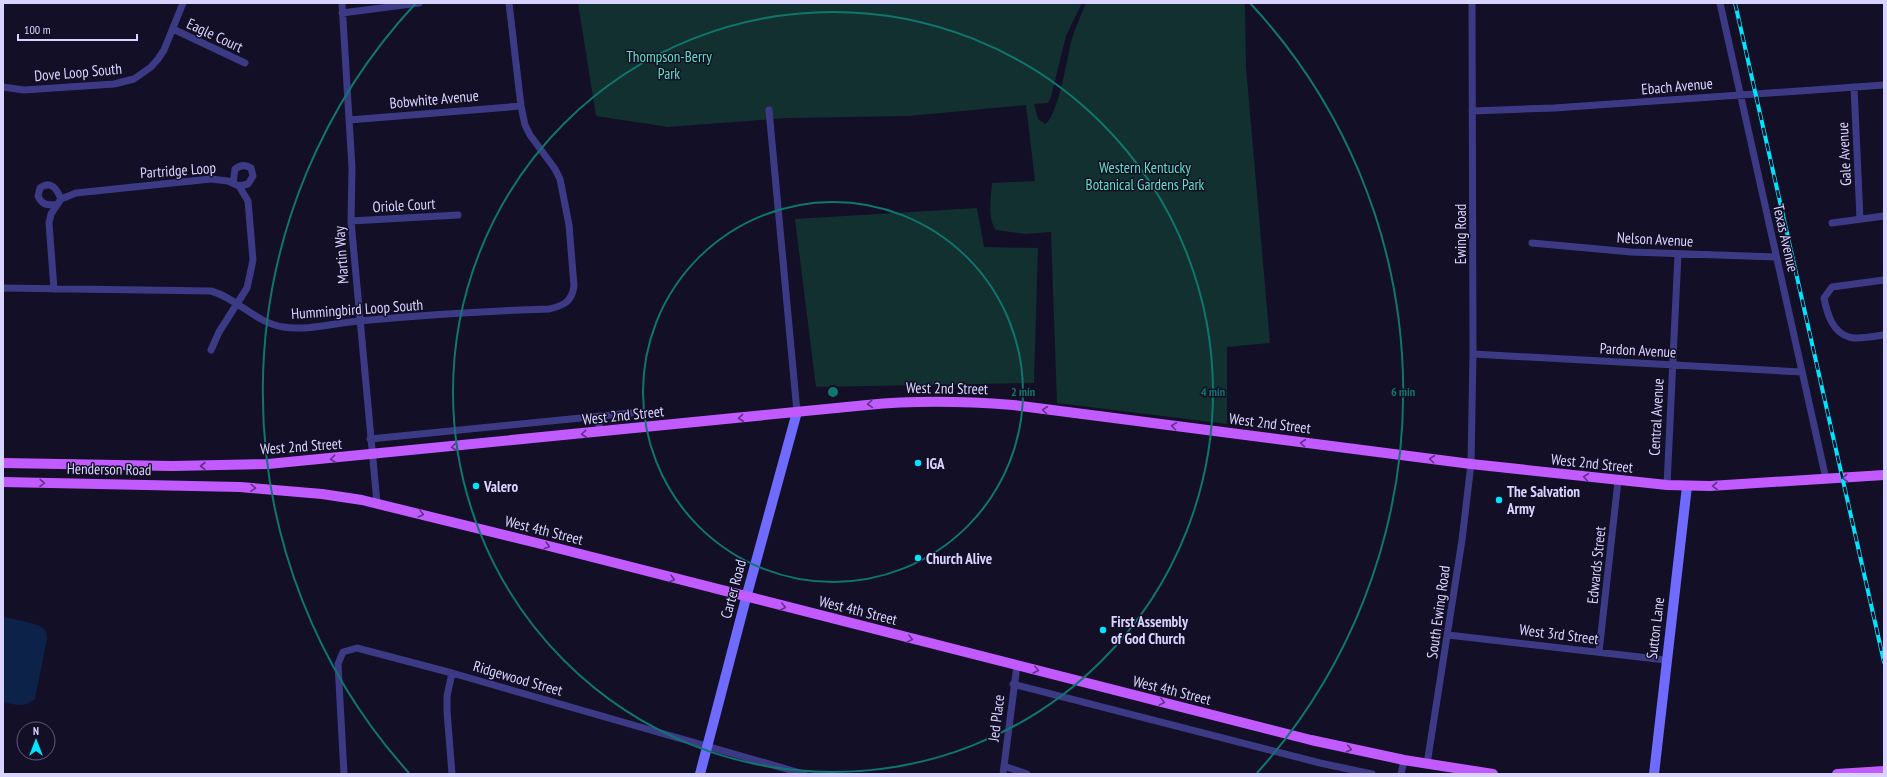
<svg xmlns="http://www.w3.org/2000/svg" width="1887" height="777" viewBox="0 0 1887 777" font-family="'PT Sans Narrow',sans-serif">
  <rect width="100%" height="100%" fill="#130f26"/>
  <path fill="#12302f" d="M578 3H1082L1066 36 1051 97 1048 103 1034 104 1038 119 1045 124C1058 118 1068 53 1072 38 1076 26 1081 15 1086 3H1245L1246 67 1270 343 1227 347V424L1057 403 1051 232 1025 234 996 230C987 219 991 196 992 183L1035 181 1026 105 909 116 788 118 668 127 596 116Z
    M977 208 984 247 1038 248 1034 383 816 387 795 219Z"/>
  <path fill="#0c2248" d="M3 617C12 619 40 623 45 630 47 633 47 636 47 639L35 699C24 708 16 705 3 702Z"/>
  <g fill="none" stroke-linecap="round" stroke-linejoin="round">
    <path stroke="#3d3a85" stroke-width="7" d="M342 3 352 168 351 221 377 503
      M1720 3 1826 479
      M342 13 419 3
      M173 29 245 63
      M3 87 24 90 114 84 134 79 151 67 158 59 164 50 183 3
      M1854 87 1860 219
      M769 110 797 412
      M1472 111 1554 108 1884 85
      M349 120 521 106
      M233 183 235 169C240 165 245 164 251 168L253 176 248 184 239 186
      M56 205C47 205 42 205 38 196L40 188C51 180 57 189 61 199
      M351 221 458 215
      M1832 223 1884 216
      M1532 243 1631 252 1776 257
      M1884 280 1832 287 1824 298C1827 313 1832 332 1849 337 1856 340 1876 336 1884 335
      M3 288 211 291C237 298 256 323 283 327 308 331 334 323 359 321 422 315 486 311 549 309 563 306 572 302 574 286L569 225 560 179 555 169 530 135 525 125 521 106 509 3
      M54 289 49 223 51 214 61 199 76 193 211 179 228 181 239 186 248 201 253 260 247 288 219 332 211 350
      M1473 354 1802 372
      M599 432V416
      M370 439 631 413
      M1667 485 1678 254
      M1448 635 1666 660
      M1599 652 1618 481
      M1013 684 1320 763 1372 774
      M1427 764 1462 540 1471 464 1473 354 1472 3
      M1004 766 1027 774
      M344 774 338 664 343 652 357 648 452 673 804 774
      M452 774 447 711V696L452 673
      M1003 774 1017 665
      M1401 774 1404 760"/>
    <path stroke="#6f6bff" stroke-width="10" d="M700 774 746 598 797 412
      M1654 774 1687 486"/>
    <path stroke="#c25bff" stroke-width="10" d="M3 463 173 466 268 464 867 405C916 400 963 401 1013 405L1471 464 1667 485 1710 486 1884 475
      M3 482 240 487 322 494 362 500 541 544 1311 740 1404 760 1493 774
      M1837 774 1884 771"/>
    <defs>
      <path id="rail" d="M1735 3 1884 662"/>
    </defs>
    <use href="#rail" stroke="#00e5ff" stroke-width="4"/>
    <use href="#rail" stroke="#130f26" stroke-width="2.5" stroke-dasharray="8" stroke-linecap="butt"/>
  </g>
  <defs><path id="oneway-chevron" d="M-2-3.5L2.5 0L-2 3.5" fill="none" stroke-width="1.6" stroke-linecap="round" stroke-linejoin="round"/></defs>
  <g stroke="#623188">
    <use href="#oneway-chevron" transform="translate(870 404) rotate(175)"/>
    <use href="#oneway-chevron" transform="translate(1045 410) rotate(-173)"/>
    <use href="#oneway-chevron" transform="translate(741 418) rotate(174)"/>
    <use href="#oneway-chevron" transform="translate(1174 426) rotate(-173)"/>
    <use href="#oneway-chevron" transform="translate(584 434) rotate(174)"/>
    <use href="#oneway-chevron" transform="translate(1303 443) rotate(-173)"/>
    <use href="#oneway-chevron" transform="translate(454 447) rotate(174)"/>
    <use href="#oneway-chevron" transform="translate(333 459) rotate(174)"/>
    <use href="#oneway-chevron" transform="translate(1432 459) rotate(-173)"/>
    <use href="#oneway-chevron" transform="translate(203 466) rotate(180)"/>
    <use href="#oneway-chevron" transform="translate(1586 477) rotate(-173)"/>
    <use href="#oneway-chevron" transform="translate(1845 478) rotate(176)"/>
    <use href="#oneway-chevron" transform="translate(42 483) rotate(1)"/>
    <use href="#oneway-chevron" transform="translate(1715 486) rotate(177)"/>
    <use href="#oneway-chevron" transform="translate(253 488) rotate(4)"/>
    <use href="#oneway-chevron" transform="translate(421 514) rotate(14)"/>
    <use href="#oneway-chevron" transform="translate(547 546) rotate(16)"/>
    <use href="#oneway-chevron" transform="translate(672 579) rotate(15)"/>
    <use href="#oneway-chevron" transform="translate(783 607) rotate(14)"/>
    <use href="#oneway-chevron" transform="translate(910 639) rotate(14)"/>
    <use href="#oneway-chevron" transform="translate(1036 670) rotate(14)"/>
    <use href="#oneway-chevron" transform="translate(1162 702) rotate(14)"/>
    <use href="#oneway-chevron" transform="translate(1349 749) rotate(12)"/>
  </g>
  <g fill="none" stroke="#0f766e" stroke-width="2">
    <circle cx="833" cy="392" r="190"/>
    <circle cx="833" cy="392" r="380"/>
    <path d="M409 773A570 570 0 0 1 416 3M1250 3A570 570 0 0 1 1257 773"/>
  </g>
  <g fill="#00e5ff" stroke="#130f26" stroke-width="1.5">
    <circle cx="918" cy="463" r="4"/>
    <circle cx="476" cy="486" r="4"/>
    <circle cx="1499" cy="500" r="4"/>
    <circle cx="918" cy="558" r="4"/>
    <circle cx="1103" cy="630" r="4"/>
  </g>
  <g text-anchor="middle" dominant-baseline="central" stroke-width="3" stroke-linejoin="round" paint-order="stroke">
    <g font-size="15" fill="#d9d4ff" stroke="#130f26">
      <text transform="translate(215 35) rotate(25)">Eagle Court</text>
      <text transform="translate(78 72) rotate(-5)">Dove Loop South</text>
      <text transform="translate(1677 86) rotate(-5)">Ebach Avenue</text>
      <text transform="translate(434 99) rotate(-5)">Bobwhite Avenue</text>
      <text transform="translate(1844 154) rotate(-93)">Gale Avenue</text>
      <text transform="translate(178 170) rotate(-4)">Partridge Loop</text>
      <text transform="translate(404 205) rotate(-3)">Oriole Court</text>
      <text transform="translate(1460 234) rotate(-90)">Ewing Road</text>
      <text transform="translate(1786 238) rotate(77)">Texas Avenue</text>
      <text transform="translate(1655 239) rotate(3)">Nelson Avenue</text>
      <text transform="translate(341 255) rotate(-94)">Martin Way</text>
      <text transform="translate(357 309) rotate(-4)">Hummingbird Loop South</text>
      <text transform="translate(1638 350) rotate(3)">Pardon Avenue</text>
      <text transform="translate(947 388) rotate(1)">West 2nd Street</text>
      <text transform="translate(623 415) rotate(-6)">West 2nd Street</text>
      <text transform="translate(1656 417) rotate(-87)">Central Avenue</text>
      <text transform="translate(1270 423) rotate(7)">West 2nd Street</text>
      <text transform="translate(301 446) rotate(-4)">West 2nd Street</text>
      <text transform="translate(1592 463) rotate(6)">West 2nd Street</text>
      <text transform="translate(109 469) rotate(1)">Henderson Road</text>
      <text transform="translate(544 530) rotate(14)">West 4th Street</text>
      <text transform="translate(1596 565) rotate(-84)">Edwards Street</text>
      <text transform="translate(733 589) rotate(-75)">Carter Road</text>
      <text transform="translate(858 610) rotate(14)">West 4th Street</text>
      <text transform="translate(1438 612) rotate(-82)">South Ewing Road</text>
      <text transform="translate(1655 628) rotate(-83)">Sutton Lane</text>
      <text transform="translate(1559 634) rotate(7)">West 3rd Street</text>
      <text transform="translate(518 678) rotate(16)">Ridgewood Street</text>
      <text transform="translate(1172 690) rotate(14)">West 4th Street</text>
      <text transform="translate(996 718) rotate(-83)">Jed Place</text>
    </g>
    <g font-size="15" fill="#5fe0c0" stroke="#130f26">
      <text x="669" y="56">Thompson-Berry<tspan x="669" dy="17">Park</tspan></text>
      <text x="1145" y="167">Western Kentucky<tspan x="1145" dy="17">Botanical Gardens Park</tspan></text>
    </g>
    <g font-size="15" font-weight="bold" fill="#d9d4ff" stroke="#130f26" text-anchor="start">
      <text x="926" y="463">IGA</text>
      <text x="484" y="486">Valero</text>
      <text x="1507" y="491">The Salvation<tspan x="1507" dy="17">Army</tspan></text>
      <text x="926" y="558">Church Alive</text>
      <text x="1111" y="621">First Assembly<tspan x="1111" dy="17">of God Church</tspan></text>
    </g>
  </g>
  <circle cx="833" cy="392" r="6" fill="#0f766e" stroke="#130f26" stroke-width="2"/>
  <g font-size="12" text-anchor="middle" font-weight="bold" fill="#0f766e" stroke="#130f26" stroke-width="3" stroke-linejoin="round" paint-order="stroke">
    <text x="1023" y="396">2 min</text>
    <text x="1213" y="396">4 min</text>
    <text x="1403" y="396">6 min</text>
  </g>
  <rect width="1887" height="777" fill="none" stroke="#d9d4ff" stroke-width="8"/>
  <g transform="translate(36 741)"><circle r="19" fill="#130f26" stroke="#625e7d"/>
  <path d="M0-3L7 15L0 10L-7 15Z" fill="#00e5ff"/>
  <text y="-6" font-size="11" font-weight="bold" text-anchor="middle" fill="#d9d4ff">N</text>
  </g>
  <path d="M18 34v6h119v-6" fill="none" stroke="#d9d4ff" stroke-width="2"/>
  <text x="24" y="34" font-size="12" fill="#d9d4ff" stroke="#130f26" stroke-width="3" paint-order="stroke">100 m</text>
</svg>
